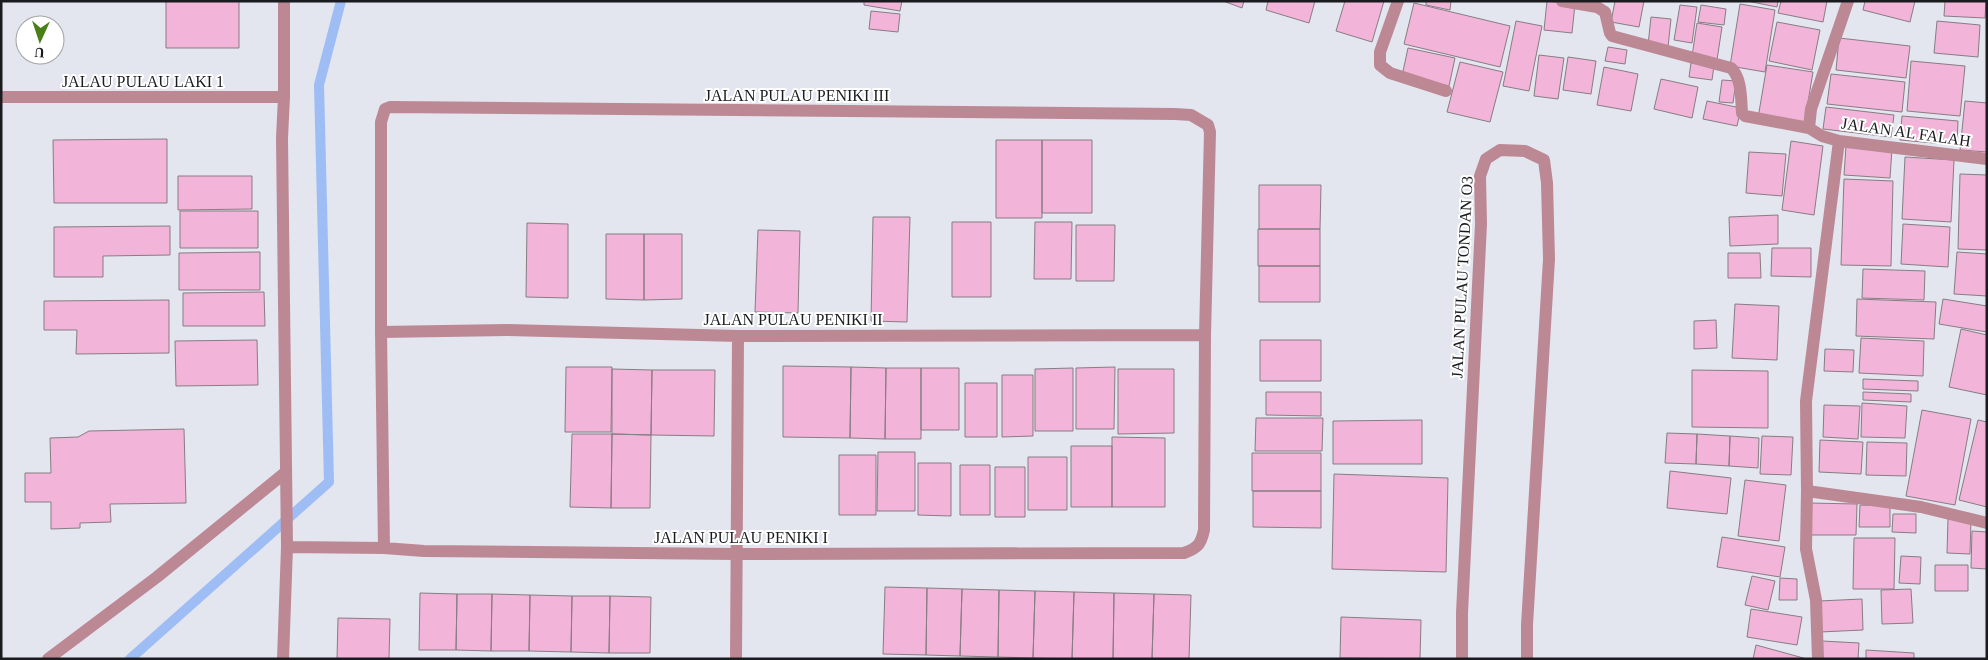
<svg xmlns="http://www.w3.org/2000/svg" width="1988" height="660" viewBox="0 0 1988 660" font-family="'Times New Roman',serif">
  <rect width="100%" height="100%" fill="#e3e5ef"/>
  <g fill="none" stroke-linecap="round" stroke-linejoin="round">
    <path stroke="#9dbdf4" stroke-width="10" d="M130 659 329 482 319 85 341 1"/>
  </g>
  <path fill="#f2b4d9" stroke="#877d83" d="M166 1H239V48H166Z
    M864 1H902L900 11 864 5Z
    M1223 1H1244L1242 8Z
    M1268 1H1315L1309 23 1266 10Z
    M1345 1H1384L1372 42 1336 31Z
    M1426 1H1451L1450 10 1426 5Z
    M1547 1 1575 4 1572 33 1544 30Z
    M1615 1H1644L1639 27 1611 22Z
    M1747 1H1778L1777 7Z
    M1781 1H1827L1823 22 1778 13Z
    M1865 1H1915L1910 22 1863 10Z
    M1945 1H1986L1985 18 1944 16Z
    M1414 3 1510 26 1500 67 1404 44Z
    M1740 4 1775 10 1765 72 1730 66Z
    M1680 5 1697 7 1692 43 1674 40Z
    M1701 5 1726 9 1724 25 1698 22Z
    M871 11 900 14 898 32 869 29Z
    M1651 17 1671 19 1668 47 1648 45Z
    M1516 21 1542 26 1529 91 1503 86Z
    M1937 21 1980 25 1978 57 1934 53Z
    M1777 22 1820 30 1812 70 1769 61Z
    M1697 23 1722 27 1717 60 1692 56Z
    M1839 38 1910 46 1906 78 1836 70Z
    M1608 47 1627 50 1625 64 1605 61Z
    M1408 48 1455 58 1449 86 1402 76Z
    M1539 55 1564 58 1558 99 1534 96Z
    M1568 57 1596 61 1591 94 1563 90Z
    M1911 61 1965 66 1960 116 1907 111Z
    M1460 62 1503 72 1490 122 1447 112Z
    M1691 63 1714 66 1712 80 1689 77Z
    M1767 65 1813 72 1804 126 1758 118Z
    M1604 67 1638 74 1631 111 1597 105Z
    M1831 74 1905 82 1902 112 1827 104Z
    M1661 79 1698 87 1692 118 1654 109Z
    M1722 80 1736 81 1733 103 1719 102Z
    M1707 101 1741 108 1737 126 1703 119Z
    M1965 101 1987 103V152L1960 150Z
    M1826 107 1894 115 1891 137 1823 129Z
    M1902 116 1958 121 1957 145 1900 140Z
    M167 139V203H54L53 140Z
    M996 140H1042V218H996Z
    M1042 140H1092V213H1042Z
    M1791 141 1823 146 1814 215 1782 210Z
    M1846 146 1892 149 1890 178 1844 175Z
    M1749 152 1786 154 1782 196 1746 193Z
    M1905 157 1954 160 1951 222 1902 219Z
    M1960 174 1987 175V250L1958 249Z
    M178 176H252V209L178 210Z
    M1844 179 1893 181 1891 266 1841 265Z
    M1259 185H1321L1320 229H1259Z
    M180 211H258V248H180Z
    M1778 215V244L1730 246 1729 217Z
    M873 217H910L907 322 871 321Z
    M952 222H991V297H952Z
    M1035 222H1072L1071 279H1034Z
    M527 223 568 224V298L526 297Z
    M1903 224 1950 227 1948 267 1901 264Z
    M1076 225H1115L1114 281H1076Z
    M170 226V255L103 256V277H54V227Z
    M1258 229H1320V266H1258Z
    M758 230 800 231 798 313 755 312Z
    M606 234H644V300L606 299Z
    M644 234H682V299L644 300Z
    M1772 248H1811V277L1771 276Z
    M260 252V290H179V253Z
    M1957 252 1987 254V296L1954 294Z
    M1728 253H1760L1761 278H1728Z
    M1259 266H1320V302H1259Z
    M1863 269 1925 271 1924 300 1862 298Z
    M264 292 265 326H183V293Z
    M1857 299 1936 302 1934 339 1856 336Z
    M1943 299 1987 306V332L1939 324Z
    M169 300V353L76 354 77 330H44V301Z
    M1735 304 1779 306 1777 360 1732 358Z
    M1716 320 1717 348 1694 349V321Z
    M1961 329 1987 335V395L1949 387Z
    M1861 338 1924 341 1923 376 1859 373Z
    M257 340 258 385 176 386 175 341Z
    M1260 340H1321V381H1260Z
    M1825 349 1854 350 1853 372 1824 371Z
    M783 366 851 367 850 438 783 437Z
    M566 367H612L611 432H565Z
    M851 367 886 368 885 439 850 438Z
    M1115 367 1114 429H1076V368Z
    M886 368H921V439H885Z
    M921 368H959V430H921Z
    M1073 368V431H1035V369Z
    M612 369 652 370 651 435 612 434Z
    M1118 369H1174V433L1118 434Z
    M652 370H715L714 436 651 435Z
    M1692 370 1768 371V428L1692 427Z
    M1002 375H1033V436L1002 437Z
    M1863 379 1918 381V391L1863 389Z
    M965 383H997V437H965Z
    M1266 392H1321V416L1266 415Z
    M1863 392 1911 394V402L1863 400Z
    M1862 403 1907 406 1905 438 1861 437Z
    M1824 405 1860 406 1858 439 1823 437Z
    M1922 410 1971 419 1955 505 1906 496Z
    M1256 418H1323L1322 451H1255Z
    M1422 420V464H1333V421Z
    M1978 420 1987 422V507L1959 500Z
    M184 429 186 503 110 504 111 522 80 523V528L51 529V502H25V473H51L50 438 78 437 89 431Z
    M1667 433 1697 434 1696 464 1665 463Z
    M572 434H612L611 508 570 507Z
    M612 434 651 435 650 508H611Z
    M1697 434 1730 436 1729 466 1696 464Z
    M1730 436 1759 438 1758 468 1729 466Z
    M1762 436 1793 437 1791 475 1760 474Z
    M1112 437 1165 438V507H1112Z
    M1820 440 1863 442 1861 474 1819 472Z
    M1867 442 1907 443 1906 476 1866 475Z
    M1071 446H1112V507H1071Z
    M878 452H915V511H877Z
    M1252 453H1321V491H1252Z
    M839 455H876V515H839Z
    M1028 457H1067V510H1028Z
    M918 463H951V516L918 515Z
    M960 465H990V515H960Z
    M995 467H1025V517H995Z
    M1670 471 1731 478 1727 514 1667 508Z
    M1334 474 1448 478 1446 572 1332 569Z
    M1745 480 1786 485 1779 541 1738 536Z
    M1253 491H1321V528L1253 527Z
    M1809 503 1857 504 1856 535H1809Z
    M1860 505 1890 506V527H1859Z
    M1893 514H1916V533L1892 532Z
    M1948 519H1971L1970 554 1947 553Z
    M1972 531 1987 532V569L1971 568Z
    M1722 537 1785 547 1780 577 1717 567Z
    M1854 538H1895L1894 589H1853Z
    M1901 556 1921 557 1920 584 1899 583Z
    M1935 565H1968V591H1935Z
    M1752 576 1775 581 1768 610 1745 605Z
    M1780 578 1797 579V600H1779Z
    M885 587 927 588 926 655 883 654Z
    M927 588 962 589 960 656 926 655Z
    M962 589 999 590 998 657 960 656Z
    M1911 589 1913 623 1882 624 1881 590Z
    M999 590 1035 591 1033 658 998 657Z
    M1035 591 1074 592 1072 659 1033 658Z
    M1074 592 1114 593 1113 659H1072Z
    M420 593 457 594 456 650H419Z
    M1114 593 1154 594 1152 659H1113Z
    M457 594H492L491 651 456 650Z
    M492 594 530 595 529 651H491Z
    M1154 594 1191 595 1189 659H1152Z
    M530 595 572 596 571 652 529 651Z
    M572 596H610L609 653 571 652Z
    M610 596 651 597 650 653H609Z
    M1862 599 1863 630 1820 632 1819 601Z
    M1751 609 1802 617 1797 645 1747 637Z
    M1341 617 1421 620 1420 659 1340 658Z
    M338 618 390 619 389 659H337Z
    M1822 641 1859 643 1858 659H1822Z
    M1756 645 1807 659H1753Z
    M1866 650 1914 653V659H1866Z"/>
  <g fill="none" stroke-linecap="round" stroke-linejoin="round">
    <path stroke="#bc8894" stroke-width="12" d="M1398 1 1380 52V65L1390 73 1446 91
      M1562 1 1597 7 1605 12 1610 33 1612 36 1731 68C1742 78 1741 100 1742 113L1745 116 1809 128
      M1848 1 1811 109 1809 128 1822 136 1839 141 1987 159
      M1 97H284
      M1839 141 1806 401 1807 491 1921 507 1987 523
      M381 332 507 330 738 336 1205 335
      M1807 491 1806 549 1816 600 1818 659
      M287 547 384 548 424 551 736 554 1184 553C1198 548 1201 544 1204 530L1205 335 1210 132 1208 125 1191 115 1175 114 390 107 385 109 381 122V332L384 548
      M48 659 157 577 286 472
      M283 659 287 547 282 138 284 97V1
      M736 659 738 336
      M1462 659V613L1481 224 1480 176 1486 159 1500 150 1525 151 1544 160 1547 183 1549 259 1527 625V659"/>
  </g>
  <g text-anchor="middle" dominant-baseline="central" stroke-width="4" stroke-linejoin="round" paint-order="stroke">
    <g font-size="16" fill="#1a1b1e" stroke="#fff">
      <text x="143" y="81">JALAU PULAU LAKI 1</text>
      <text x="797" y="95">JALAN PULAU PENIKI III</text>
      <text transform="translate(1906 132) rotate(8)">JALAN AL FALAH</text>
      <text transform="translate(1462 277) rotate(-87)">JALAN PULAU TONDAN O3</text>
      <text x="793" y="319">JALAN PULAU PENIKI II</text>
      <text x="741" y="537">JALAN PULAU PENIKI I</text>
    </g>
  </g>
  <rect width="1988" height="660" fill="none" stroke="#1a1b1e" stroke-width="5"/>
  <g transform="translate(40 40) rotate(183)"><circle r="24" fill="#ffffff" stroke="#a3a4a5"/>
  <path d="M0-4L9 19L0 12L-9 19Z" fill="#487f17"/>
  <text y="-8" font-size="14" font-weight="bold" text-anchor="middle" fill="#1a1b1e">U</text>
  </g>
</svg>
